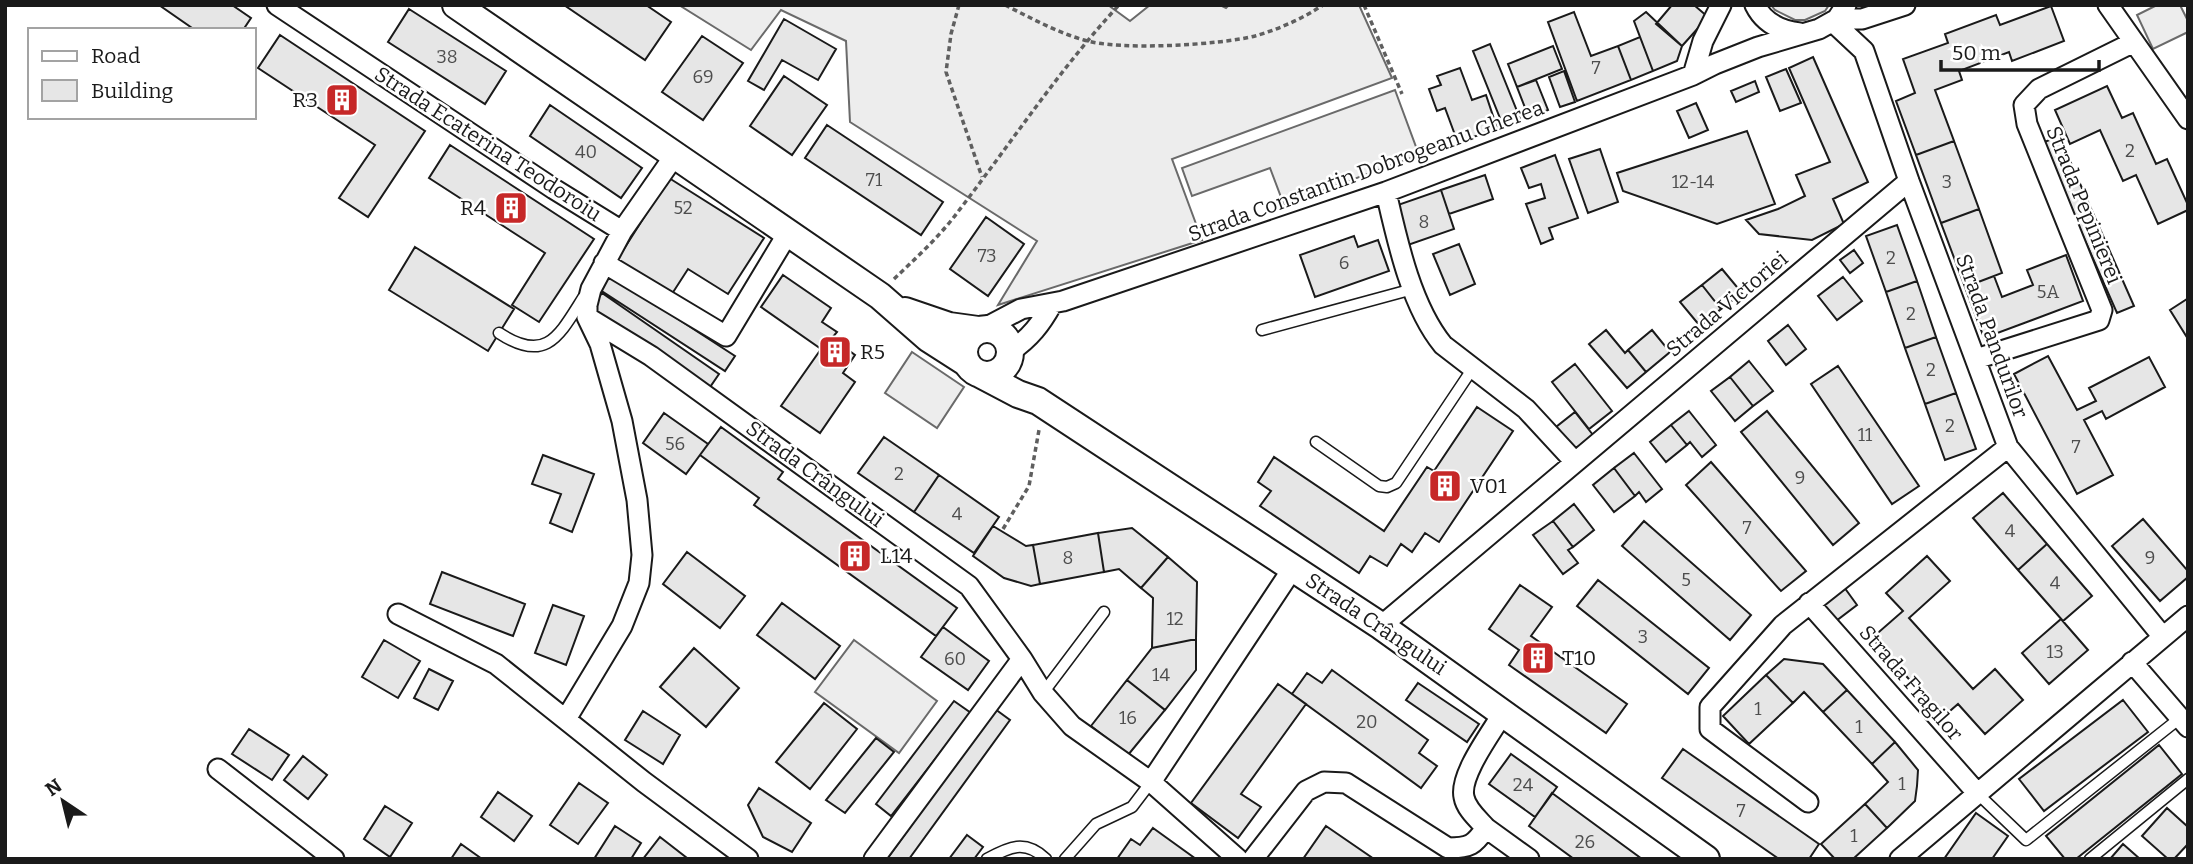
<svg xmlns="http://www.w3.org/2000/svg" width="2193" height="864" viewBox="0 0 2193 864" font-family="Bitter,serif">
  <rect width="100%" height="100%" fill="#fff"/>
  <path fill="#ededed" stroke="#6a6a6a" stroke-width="2" d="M679 5H1108L1130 21 1150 5H1220L1226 8 1229 5H1359L1392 78 1172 159 1202 240 998 305 1037 241 850 122 846 41 781 10 751 50Z
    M1771 5H1829L1825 11 1805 20H1795L1775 10Z
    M2157 5H2180L2188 21V32L2153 49 2137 15Z
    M1395 90 1419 155 1284 205 1270 168 1192 196 1182 168Z
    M912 352 964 387 937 428 885 393Z
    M854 640 937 701 899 753 815 692Z"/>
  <path fill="#e6e6e6" stroke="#1a1a1a" stroke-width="2" d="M159 5H232L251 18 243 30H195Z
    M564 5H646L671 22 645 60Z
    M1672 5H1694L1708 17 1682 46 1656 24Z
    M2051 6 2064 41 2012 61 2009 52 1959 71 1962 80 1935 90 1954 141 1916 155 1896 101 1915 93 1903 59 1948 43 1945 34 1996 15 2000 25Z
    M409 9 506 71 485 104 388 42Z
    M1574 12 1591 56 1618 46 1631 80 1577 101 1548 22Z
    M1646 12 1682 46 1677 61 1653 71 1634 21Z
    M784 19 836 49 818 80 782 60 764 90 748 81Z
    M280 35 425 131 368 217 339 198 375 145 258 68Z
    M702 36 743 63 703 120 662 92Z
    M1640 37 1653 71 1631 80 1618 46Z
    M1490 44 1521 121 1504 128 1473 51Z
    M1553 46 1562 69 1517 87 1508 64Z
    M1813 57 1868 182 1833 199 1844 224 1812 240 1759 234 1746 220 1778 209 1805 196 1796 175 1830 162 1789 68Z
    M1460 68 1472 100 1486 95 1497 128 1458 143 1445 108 1437 111 1429 89 1441 85 1437 76Z
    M1786 69 1801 103 1780 111 1766 77Z
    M1564 71 1575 102 1560 107 1549 77Z
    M784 76 827 105 792 155 750 126Z
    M1536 80 1548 110 1529 118 1517 87Z
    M1755 81 1759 92 1736 102 1731 91Z
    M2107 86 2122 118 2133 113 2156 164 2167 159 2188 205V210L2158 224 2136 175 2123 181 2100 130 2070 144 2055 110Z
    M1696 103 1708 130 1689 138 1677 111Z
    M550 105 642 168 621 198 530 136Z
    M827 125 943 202 921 235 805 158Z
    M1747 131 1775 204 1717 224 1623 191 1617 173Z
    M2059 136 2134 306 2117 313 2042 143Z
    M1954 141 1979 209 1941 223 1916 155Z
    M450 145 594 239 539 322 512 305 545 253 429 178Z
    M1600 149 1618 202 1588 213 1569 159Z
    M1555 155 1578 218 1549 228 1553 239 1541 244 1526 204 1545 198 1541 184 1529 188 1521 168Z
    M1485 175 1493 199 1449 214 1441 190Z
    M669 178 764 238 728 294 688 269 670 297 615 263Z
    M1441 190 1454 229 1405 246 1392 207Z
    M1979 209 2002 273 1965 287 1941 223Z
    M986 217 1024 244 988 296 950 269Z
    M1897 225 1917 281 1886 292 1866 236Z
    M1354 236 1358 247 1378 240 1389 271 1315 297 1300 255Z
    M1459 244 1475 284 1450 295 1433 254Z
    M415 247 514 309 488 351 389 290Z
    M1854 250 1863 263 1850 273 1840 260Z
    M2066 255 2083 301 1984 338 1965 287 1994 276 2002 297 2033 285 2027 270Z
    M1722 269 1742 293 1721 309 1702 285Z
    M604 271 735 356 725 371 594 286Z
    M783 275 831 308 822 322 837 332 832 338 855 355 843 373 855 382 820 433 781 406 821 349 761 307Z
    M1843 277 1862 301 1837 320 1818 296Z
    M1917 281 1936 337 1905 348 1886 292Z
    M1702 285 1721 309 1700 326 1680 302Z
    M602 293 719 374 708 390 591 308Z
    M2187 299 2188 300V339L2170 310Z
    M1788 325 1806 349 1786 365 1768 341Z
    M1606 330 1625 353 1628 350 1646 372 1627 388 1589 344Z
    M1652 330 1670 352 1646 372 1628 350Z
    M1936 337 1956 393 1925 404 1905 348Z
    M2048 356 2077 410 2096 401 2089 388 2149 357 2165 387 2106 419 2102 411 2084 420 2113 475 2077 494 2014 374Z
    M1749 361 1773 391 1753 406 1730 377Z
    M1575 364 1612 411 1589 429 1552 382Z
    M1838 366 1919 486 1892 504 1811 384Z
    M1730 377 1753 406 1735 421 1711 391Z
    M1956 393 1976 449 1945 460 1925 404Z
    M1477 407 1513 431 1439 542 1425 533 1412 552 1401 544 1387 566 1370 556 1359 573 1260 506 1271 491 1258 482 1274 457 1384 531 1427 467 1434 471Z
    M1689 411 1716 445 1702 457 1690 442 1687 445 1671 425Z
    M1767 411 1859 523 1833 545 1741 432Z
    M1575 412 1593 435 1574 450 1556 427Z
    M664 413 708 444 686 474 643 443Z
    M1671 425 1687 445 1666 462 1650 442Z
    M721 427 783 472 778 479 957 608 936 636 754 505 759 498 700 455Z
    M884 437 939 475 914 512 858 473Z
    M1634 453 1662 489 1646 502 1639 492 1635 496 1614 468Z
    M543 455 594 474 572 532 550 523 561 494 532 484Z
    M1711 462 1806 571 1781 591 1686 485Z
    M1614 468 1635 496 1614 512 1593 485Z
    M939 475 999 517 974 553 914 512Z
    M2003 493 2047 544 2018 570 1973 518Z
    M1574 504 1594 530 1573 547 1553 521Z
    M2143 519 2188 571V577L2160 601 2112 546Z
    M1553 521 1573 547 1568 550 1578 563 1563 574 1533 535Z
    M1644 521 1751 615 1730 640 1622 546Z
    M993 526 1026 546 1033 545 1040 584 1031 586 1004 578 973 556Z
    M1132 528 1168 557 1141 588 1119 569 1104 572 1098 533Z
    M1098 533 1104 572 1040 584 1033 545Z
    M2047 544 2092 596 2063 621 2018 570Z
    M687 552 745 596 720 628 663 584Z
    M1927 556 1950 581 1909 618 1973 689 1995 669 2023 700 1985 734 1958 704 1943 717 1872 638 1903 611 1886 593Z
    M1168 557 1197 582 1196 639 1152 648 1153 598 1141 588Z
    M442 572 525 604 513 636 430 604Z
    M1598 580 1709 668 1688 694 1577 606Z
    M1520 585 1552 607 1531 636 1627 704 1606 733 1509 665 1519 650 1489 629Z
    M1844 587 1857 605 1832 624 1819 606Z
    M782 603 840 646 815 679 757 635Z
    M553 605 584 616 566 665 535 653Z
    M2061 619 2088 650 2049 684 2022 653Z
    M943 627 989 661 968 690 921 657Z
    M1196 639V670L1165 710 1127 680 1152 648Z
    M384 640 420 661 398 698 362 677Z
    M694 648 739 688 706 727 660 687Z
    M1784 659 1823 664 1847 690 1823 712 1804 692 1793 703 1766 675Z
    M429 669 453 681 438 710 414 698Z
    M1332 670 1428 740 1419 753 1437 766 1421 788 1292 694 1307 673 1322 683Z
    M1766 675 1793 703 1749 744 1723 716Z
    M1127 680 1165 710 1128 755 1091 726Z
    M1418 683 1479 724 1467 742 1406 700Z
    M1278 684 1306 704 1241 794 1261 807 1238 838 1191 803Z
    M1847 690 1895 742 1872 764 1823 712Z
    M2123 700 2148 732 2044 811 2019 779Z
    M954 701 971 713 891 816 876 804Z
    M824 703 857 729 810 789 776 762Z
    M995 709 1010 720 909 859H887Z
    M643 711 680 735 663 764 625 740Z
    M249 729 289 755 272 780 232 754Z
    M876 738 894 752 845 813 826 800Z
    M1895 742 1918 770 1917 786 1915 801 1887 828 1865 804 1888 782 1872 764Z
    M2159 745 2182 774 2076 859H2065L2046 836Z
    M1683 749 1819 844 1809 859H1779L1662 778Z
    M1511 754 1557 787 1535 817 1489 784Z
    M303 756 327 775 308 799 284 780Z
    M579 783 608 803 578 844 550 825Z
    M759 788 811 823 792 852 763 837 748 805Z
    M498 792 532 816 514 841 481 817Z
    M1552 793 1642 859H1574L1529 826Z
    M1865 804 1887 828 1853 859H1835L1821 844Z
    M385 806 412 823 390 857 364 839Z
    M2167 808 2188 827V844L2174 859H2168L2142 836Z
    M1976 813 2008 836 1992 859H1944Z
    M615 826 641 843 631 859H594Z
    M1326 826 1374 859H1303Z
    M1153 828 1196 859H1117L1131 839 1140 845Z
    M967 835 983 847 974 859H949Z
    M660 837 687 858V859H643Z
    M461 844 482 859H451Z
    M2123 844 2140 859H2110Z"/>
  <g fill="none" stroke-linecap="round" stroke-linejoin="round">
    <defs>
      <path id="lane" d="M1262 330 1413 289
        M499 333C546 364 559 336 583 298
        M1316 442 1379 486 1387 487 1396 483 1473 368
        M1043 693 1104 612
        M1978 794 2026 840 2180 718
        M987 859C1009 847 1025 839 1046 859
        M1065 859 1096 824 1132 807 1151 782
        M2090 859 2188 779"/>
      <path id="street" d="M277 5 554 189 622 231
        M1755 5C1764 23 1781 31 1800 33
        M2108 5 2188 119
        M1837 19H1862L1905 5
        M1833 22 1864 51 1909 181 2008 447 2163 637
        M1693 75 1703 41 1721 5
        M1386 192C1397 240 1411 306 1443 345L1526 409 1575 462
        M604 263 726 336 788 233
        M587 317 651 356 969 586 1022 659 874 859
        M985 328 1021 309 1063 301 1386 192 1693 75 1715 64 1758 47 1819 29 1837 19 1846 5
        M1011 351C1030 338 1041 324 1052 304
        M1976 359 2099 320 2102 310 2027 124 2024 105 2039 89 2134 42
        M1809 603 1978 794
        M398 614 496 664 644 782 748 859
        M1381 626 1909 181
        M1022 659 1043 693 1072 726 1151 782
        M2132 662 2188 727
        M566 719 622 626 639 583 642 555 637 500 622 421 600 344 587 317V305L591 289 622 231 675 155
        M218 769 334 859
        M1808 802 1710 729V707L1783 625 2008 447
        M1486 828C1478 819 1466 809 1464 797 1459 775 1492 732 1503 713
        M1238 859 1151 782 1293 568
        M1253 859 1306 791 1324 782 1346 783 1448 848C1470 848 1474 845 1486 828L1529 859
        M1900 859 2188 616"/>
      <path id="secondary" d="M456 5 880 296 928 338 967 363
        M905 311 949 326 978 330
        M964 352a23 23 0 1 1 46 0a23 23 0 1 1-46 0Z
        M980 374 1018 394 1038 401 1381 626 1706 859"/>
    </defs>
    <use href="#lane" stroke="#1a1a1a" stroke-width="13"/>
    <use href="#street" stroke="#1a1a1a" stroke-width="23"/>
    <use href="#secondary" stroke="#1a1a1a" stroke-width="30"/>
    <path stroke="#5f5f5f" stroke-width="3.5" stroke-dasharray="5 3.5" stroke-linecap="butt" d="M959 5 951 34 946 72 982 177
      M1005 5C1031 18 1056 32 1084 40 1119 51 1219 45 1255 36 1279 29 1302 19 1323 5
      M1364 5 1402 94
      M894 279C916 258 939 237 957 213 1011 143 1059 70 1119 5
      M1003 529 1029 486 1039 430"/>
    <use href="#lane" stroke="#fff" stroke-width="10"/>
    <use href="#street" stroke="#fff" stroke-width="19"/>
    <use href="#secondary" stroke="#fff" stroke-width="26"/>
  </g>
  <defs>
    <symbol id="building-square" viewBox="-11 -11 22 22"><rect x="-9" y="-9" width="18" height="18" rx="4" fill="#c62828" stroke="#fff"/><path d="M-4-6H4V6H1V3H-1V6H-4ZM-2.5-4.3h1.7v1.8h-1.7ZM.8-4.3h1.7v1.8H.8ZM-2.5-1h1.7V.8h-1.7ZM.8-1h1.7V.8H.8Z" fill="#fff"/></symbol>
  </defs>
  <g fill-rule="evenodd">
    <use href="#building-square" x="323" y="81" width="38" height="38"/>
    <use href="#building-square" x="492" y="189" width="38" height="38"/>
    <use href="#building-square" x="816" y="333" width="38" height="38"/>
    <use href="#building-square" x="1426" y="467" width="38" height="38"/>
    <use href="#building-square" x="836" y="537" width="38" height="38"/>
    <use href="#building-square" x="1519" y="639" width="38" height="38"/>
  </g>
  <g text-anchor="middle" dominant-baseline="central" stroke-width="5" stroke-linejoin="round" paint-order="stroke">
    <g font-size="18" fill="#4d4d4d">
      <text x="447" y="57">38</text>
      <text x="1596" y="68">7</text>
      <text x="703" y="77">69</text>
      <text x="2130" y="151">2</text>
      <text x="586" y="152">40</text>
      <text x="874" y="180">71</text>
      <text x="1693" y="182">12-14</text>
      <text x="1947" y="182">3</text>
      <text x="683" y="208">52</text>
      <text x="1424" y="222">8</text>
      <text x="987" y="256">73</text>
      <text x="1891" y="258">2</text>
      <text x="1344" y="263">6</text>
      <text x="2048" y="292">5A</text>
      <text x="1911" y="314">2</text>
      <text x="1931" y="370">2</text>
      <text x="1950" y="426">2</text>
      <text x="1865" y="435">11</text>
      <text x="675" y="444">56</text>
      <text x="2076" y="447">7</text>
      <text x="899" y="474">2</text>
      <text x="1800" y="478">9</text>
      <text x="957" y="514">4</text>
      <text x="1747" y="528">7</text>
      <text x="2010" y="531">4</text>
      <text x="1068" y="558">8</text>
      <text x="2150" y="558">9</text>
      <text x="1686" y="580">5</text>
      <text x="2055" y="583">4</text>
      <text x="1175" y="619">12</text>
      <text x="1643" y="637">3</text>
      <text x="2055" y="652">13</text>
      <text x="955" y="659">60</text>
      <text x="1161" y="675">14</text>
      <text x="1758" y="709">1</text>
      <text x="1128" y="718">16</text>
      <text x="1367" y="722">20</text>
      <text x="1859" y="727">1</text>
      <text x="1902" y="784">1</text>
      <text x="1523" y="785">24</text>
      <text x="1741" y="811">7</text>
      <text x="1854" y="836">1</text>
      <text x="1585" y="842">26</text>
    </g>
    <g font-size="21" fill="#1a1a1a" stroke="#fff" text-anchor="start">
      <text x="318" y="100" text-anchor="end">R3</text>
      <text x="486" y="208" text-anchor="end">R4</text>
      <text x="860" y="352">R5</text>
      <text x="1470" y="486">V01</text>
      <text x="880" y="556">L14</text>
      <text x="1562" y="658">T10</text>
    </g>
    <g font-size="21" fill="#1a1a1a" stroke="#fff">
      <text transform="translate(488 144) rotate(33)">Strada Ecaterina Teodoroiu</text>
      <text transform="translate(1366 171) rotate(-20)">Strada Constantin Dobrogeanu Gherea</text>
      <text transform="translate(2084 205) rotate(68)">Strada Pepinierei</text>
      <text transform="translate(1727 304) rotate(-40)">Strada Victoriei</text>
      <text transform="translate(1992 336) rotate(70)">Strada Pandurilor</text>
      <text transform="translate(815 474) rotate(36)">Strada Crângului</text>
      <text transform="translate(1376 624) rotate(34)">Strada Crângului</text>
      <text transform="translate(1911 683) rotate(49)">Strada Fragilor</text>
    </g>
  </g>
  <rect width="2193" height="864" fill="none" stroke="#1a1a1a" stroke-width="14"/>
  <rect x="28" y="28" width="228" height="91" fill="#ffffff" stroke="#a3a3a3" stroke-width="2"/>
  <rect x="42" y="51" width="35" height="10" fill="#ffffff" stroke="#a3a3a3" stroke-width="2"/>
  <text x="91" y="63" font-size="21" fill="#1a1a1a">Road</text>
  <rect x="42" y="80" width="35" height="21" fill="#e6e6e6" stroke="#a3a3a3" stroke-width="2"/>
  <text x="91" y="98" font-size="21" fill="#1a1a1a">Building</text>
  <g transform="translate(63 801) rotate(325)" stroke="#ffffff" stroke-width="5" paint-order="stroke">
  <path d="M0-5L12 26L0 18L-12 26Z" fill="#1a1a1a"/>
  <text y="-10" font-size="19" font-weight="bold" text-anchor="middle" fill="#1a1a1a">N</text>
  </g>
  <path d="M1941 60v10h158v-10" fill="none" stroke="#1a1a1a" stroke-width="3.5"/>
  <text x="1952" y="60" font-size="21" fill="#1a1a1a" stroke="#ffffff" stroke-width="5" paint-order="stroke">50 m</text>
</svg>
